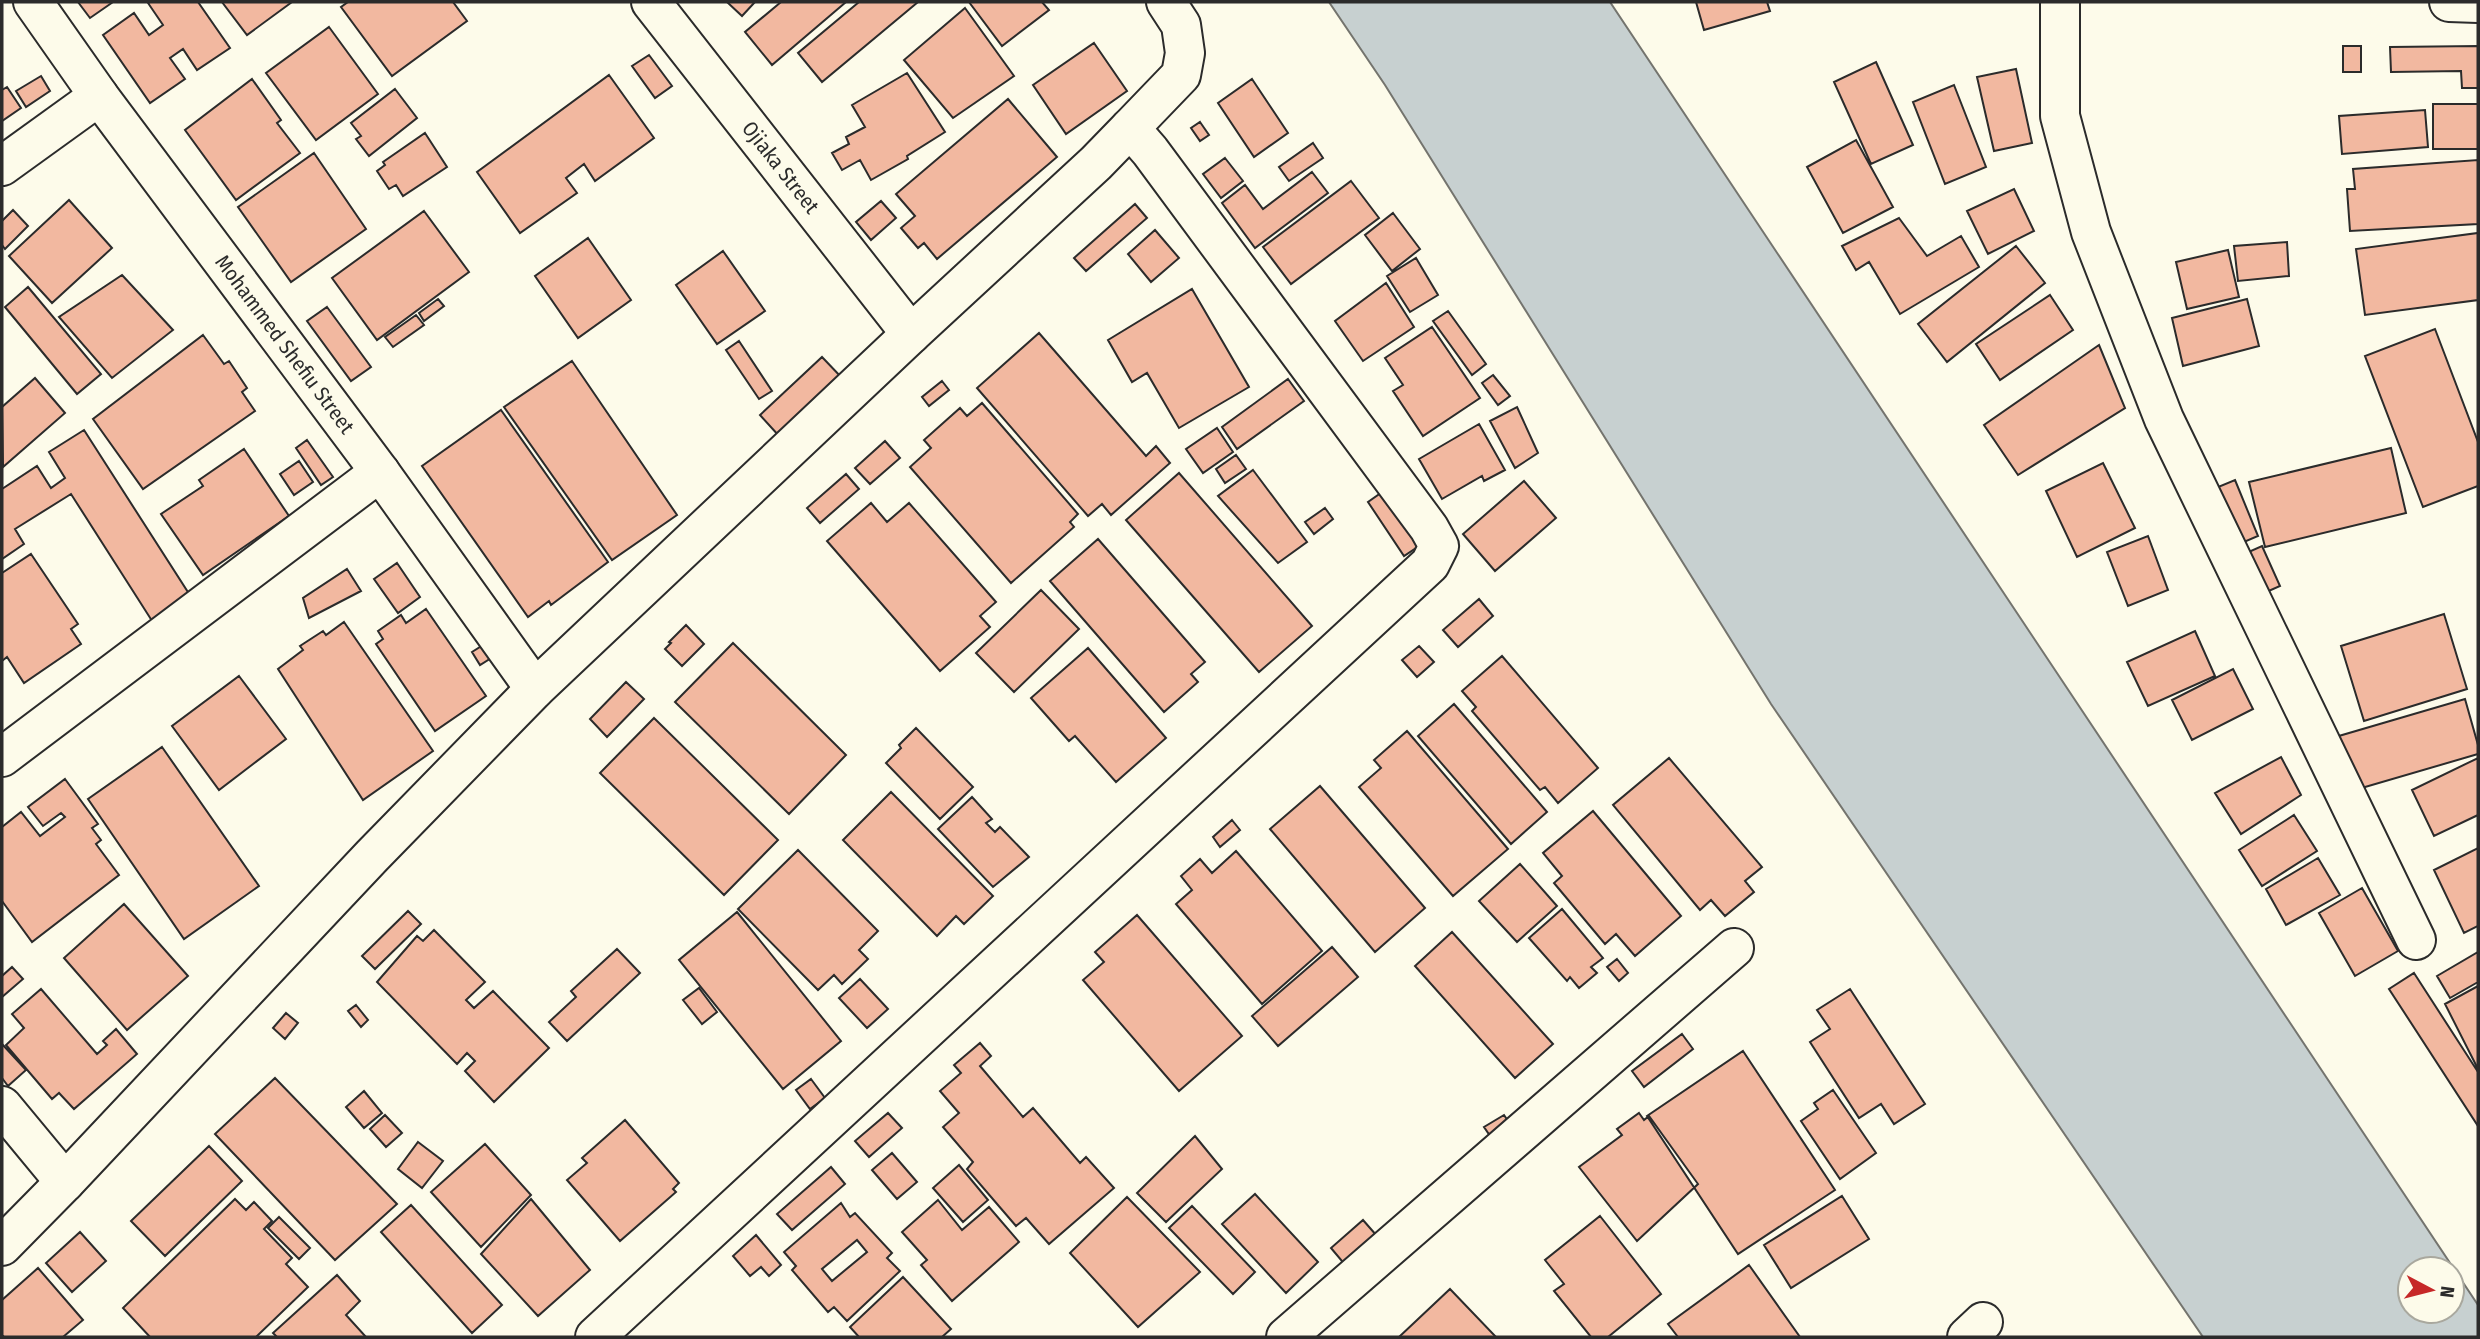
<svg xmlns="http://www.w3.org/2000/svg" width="2480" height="1339" viewBox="0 0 2480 1339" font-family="'Fira Sans Condensed',sans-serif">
  <rect width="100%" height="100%" fill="#fdfbea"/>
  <path fill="#c7d0d0" stroke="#74746e" stroke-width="2" fill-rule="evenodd" d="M1329 2H1610L2478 1305V1337H2203L1771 704 1385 85ZM2410 1269H2452V1311H2410Z"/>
  <path fill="#f2b8a0" stroke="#2b2b2b" stroke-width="2" fill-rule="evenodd" d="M78 2H113L90 18Z
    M150 2H198L230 48 197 70 183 49 170 58 185 79 150 103 103 35 134 13 149 35 163 25 148 3Z
    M222 2H292L247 35Z
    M348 2H453L467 21 392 76 341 7Z
    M727 2H755L742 16Z
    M781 2H846L772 65 745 32Z
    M859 2H918L822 82 798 53Z
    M969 2H1042L1049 10 1002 46Z
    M1696 2H1767L1770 11 1704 30Z
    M965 8 1014 76 953 118 904 60Z
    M329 27 378 94 316 140 266 73Z
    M1094 43 1127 91 1066 134 1033 85Z
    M2343 46H2361V72H2343Z
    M2478 46V88H2462L2461 71 2391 72 2390 47Z
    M649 55 672 86 655 98 632 66Z
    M1876 62 1913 145 1871 164 1834 82Z
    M2016 69 2032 143 1994 151 1977 77Z
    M907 73 945 132 907 156 908 159 871 180 860 160 842 170 832 153 849 144 846 137 865 127 852 105Z
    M609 75 654 138 595 181 584 164 566 178 577 193 520 233 477 172Z
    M41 76 50 91 26 107 16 91Z
    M252 79 281 120 277 123 300 153 236 200 185 130Z
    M1252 79 1288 133 1254 157 1218 103Z
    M1954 85 1986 167 1945 184 1913 102Z
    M7 87 21 108 2 121V90Z
    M395 89 417 118 369 156 356 139 361 136 351 123Z
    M1008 99 1057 157 937 259 924 243 918 248 901 228 915 216 896 194Z
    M2433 104H2478V149H2433Z
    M2425 110 2428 147 2342 154 2339 116Z
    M1200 122 1209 135 1200 141 1191 128Z
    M425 133 447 167 403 196 396 185 389 189 377 171 385 165 383 162Z
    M1856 140 1893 207 1843 233 1807 167Z
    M1313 143 1323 158 1289 181 1279 167Z
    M314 153 366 229 291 282 238 207Z
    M1225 158 1243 181 1221 198 1203 174Z
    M2478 160V224L2350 231 2347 189H2355L2353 169Z
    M1312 172 1328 193 1255 248 1222 203 1245 185 1263 209Z
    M1351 181 1379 218 1291 284 1263 247Z
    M2014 189 2034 231 1988 254 1967 211Z
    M69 200 112 248 52 303 9 256Z
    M881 201 896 218 871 240 856 222Z
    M1135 204 1147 218 1086 271 1074 258Z
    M13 210 28 226 5 249 2 245V221Z
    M424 211 469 272 377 340 332 278Z
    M1393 213 1420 249 1392 271 1365 235Z
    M1899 218 1927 256 1961 236 1979 267 1900 314 1869 262 1856 270 1842 246Z
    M1155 230 1179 258 1151 282 1128 254Z
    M2478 233V300L2365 315 2356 249Z
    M588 238 631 300 578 338 535 276Z
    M2287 242 2289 276 2238 281 2234 246Z
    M2016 246 2045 283 1947 362 1918 324Z
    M2228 250 2239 297 2187 309 2176 262Z
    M723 251 765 311 717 344 676 285Z
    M1416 258 1438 295 1410 312 1387 276Z
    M122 275 173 330 112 378 59 317Z
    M1386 283 1414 327 1363 361 1335 321Z
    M28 287 101 374 77 394 5 307Z
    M1192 289 1249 387 1179 428 1147 373 1132 382 1108 340Z
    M2050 295 2073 330 2000 380 1976 344Z
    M438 299 444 306 424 321 419 313Z
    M2247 299 2259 346 2183 366 2172 318Z
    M327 307 371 367 351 381 307 321Z
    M1448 311 1486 364 1472 375 1433 321Z
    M416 315 424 325 393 347 385 337Z
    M1432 327 1480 398 1423 436 1393 391 1403 385 1385 358Z
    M2435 329 2478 442V486L2423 507 2365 356Z
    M1039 333 1146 456 1156 446 1170 463 1111 515 1102 504 1088 516 977 388Z
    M203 335 224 364 229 361 247 388 242 392 255 411 143 489 93 419Z
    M739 341 772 391 759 399 726 350Z
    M2099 345 2125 408 2018 475 1984 425Z
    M822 357 843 379 780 437 760 415Z
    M572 361 677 515 612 560 504 407Z
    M1493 375 1510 396 1498 405 1482 383Z
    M35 378 65 413 3 467 2 407Z
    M1288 379 1304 401 1237 449 1222 427Z
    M942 381 949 390 929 406 922 397Z
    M982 403 1078 514 1070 522 1074 527 1011 583 910 467 931 448 924 440 960 408 967 416Z
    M1517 407 1538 453 1515 468 1490 421Z
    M501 410 608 562 551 605 549 601 528 617 422 466Z
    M1479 424 1505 470 1484 481 1482 476 1442 499 1419 459Z
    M1217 428 1233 452 1203 473 1186 449Z
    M84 430 193 600 154 624 71 494 15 529 24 544 2 559V489L37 466 51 488 65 478 49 452Z
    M307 440 333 477 321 485 296 448Z
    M885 441 900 458 870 484 855 468Z
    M2391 448 2406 513 2265 547 2249 482Z
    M244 449 289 516 203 575 161 514 203 486 199 480Z
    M1236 455 1246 469 1225 483 1216 469Z
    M299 461 313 482 294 495 280 474Z
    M2103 463 2135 528 2077 557 2046 491Z
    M1253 470 1307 542 1278 563 1218 496Z
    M1179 473 1312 626 1259 672 1126 520Z
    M846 474 859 489 820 523 807 508Z
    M2235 480 2258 536 2230 548 2206 492Z
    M1524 481 1556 518 1495 571 1463 534Z
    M1388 488 1425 542 1404 556 1368 502Z
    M871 503 887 522 909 503 996 602 980 616 990 627 940 671 827 541Z
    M1325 508 1333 519 1314 534 1305 522Z
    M2148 536 2168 590 2128 606 2107 552Z
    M1098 539 1205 662 1191 674 1198 682 1164 712 1050 581Z
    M2262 546 2280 586 2253 598 2235 558Z
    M31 554 78 624 71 629 81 644 24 683 7 657 2 661V573Z
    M397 563 420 597 398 613 374 579Z
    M347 569 361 591 309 618 303 598Z
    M1041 590 1079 629 1014 692 976 653Z
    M1479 599 1493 616 1458 647 1443 630Z
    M426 609 486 696 435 731 376 644 383 639 378 631 401 615 406 623Z
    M2444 614 2467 689 2364 721 2341 646Z
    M344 622 433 751 363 800 278 669 303 650 300 646 323 631 326 635Z
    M686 625 704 644 682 666 665 649 671 643 669 642Z
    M2195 631 2215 676 2148 706 2127 662Z
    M488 642 496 655 480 665 472 652Z
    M733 643 846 755 789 814 675 702Z
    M1419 646 1434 662 1417 677 1402 660Z
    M1088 648 1166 738 1116 782 1075 736 1069 741 1031 698Z
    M1502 656 1598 768 1558 803 1545 787 1540 790 1472 711 1476 707 1462 691Z
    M2233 669 2253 709 2192 740 2172 700Z
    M239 676 286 739 219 790 172 726Z
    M626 682 644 699 607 737 590 719Z
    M2465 699 2478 745V754L2348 792 2332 738Z
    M1454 704 1547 812 1511 844 1418 736Z
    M654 718 778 840 724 895 600 773Z
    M916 728 973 787 940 819 886 763 901 748 899 745Z
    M1407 731 1508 849 1453 896 1359 787 1381 768 1374 760Z
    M162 747 259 886 184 939 88 799Z
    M2281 757 2301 795 2241 834 2215 793Z
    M1669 758 1762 867 1745 881 1754 892 1725 916 1711 900 1700 910 1613 805Z
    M2478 758V815L2434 836 2412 790Z
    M65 779 98 824 92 828 101 840 96 844 119 875 32 942 2 901V827L21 812 40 836 65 817 61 813 43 826 28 807Z
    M1320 786 1425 908 1375 952 1270 829Z
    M891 792 993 896 964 924 956 916 937 936 843 840Z
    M972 797 992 819 986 823 995 832 1000 827 1029 857 993 887 938 829Z
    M1593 811 1681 916 1635 956 1616 934 1605 944 1554 883 1562 876 1543 853Z
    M2294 815 2317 851 2262 886 2239 850Z
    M1232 820 1240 830 1220 847 1213 837Z
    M2478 848V926L2464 933 2434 870Z
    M798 850 878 931 859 950 868 959 842 984 834 975 818 990 738 909Z
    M1236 851 1322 951 1262 1004 1176 904 1192 890 1181 876 1200 859 1212 873Z
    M2318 858 2340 895 2286 925 2266 889Z
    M1520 864 1557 906 1517 942 1479 901Z
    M2362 888 2398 951 2355 976 2319 913Z
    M124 904 188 976 127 1030 64 958Z
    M1562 909 1603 958 1591 967 1597 973 1579 988 1570 977 1567 981 1529 938Z
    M408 911 421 924 375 969 362 956Z
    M737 912 841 1041 783 1089 679 960Z
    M1137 915 1242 1036 1179 1091 1083 980 1104 962 1095 952Z
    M434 930 485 982 466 1000 474 1008 493 991 549 1048 494 1102 465 1071 475 1061 467 1053 457 1064 377 982 417 936 423 941Z
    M1452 932 1553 1044 1515 1078 1415 966Z
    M1332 947 1358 977 1278 1046 1252 1016Z
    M617 949 640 973 567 1041 549 1022 576 997 571 991Z
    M2478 952V982L2450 998 2437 976Z
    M1617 959 1628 973 1619 981 1607 967Z
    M12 967 23 979 2 997V976Z
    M2414 973 2478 1072V1126L2389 989Z
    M860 979 888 1009 867 1028 839 998Z
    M2478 986V1069L2445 1004Z
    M699 988 717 1012 702 1024 683 1000Z
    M41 989 97 1054 107 1045 103 1041 116 1029 137 1054 74 1109 59 1093 52 1099 6 1045 24 1028 12 1014Z
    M1850 989 1925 1104 1894 1124 1881 1104 1859 1118 1810 1042 1830 1029 1817 1010Z
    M356 1005 368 1020 361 1027 348 1011Z
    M286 1013 298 1023 285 1039 273 1028Z
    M1682 1034 1693 1049 1644 1087 1632 1071Z
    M980 1043 991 1056 980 1066 1023 1117 1033 1108 1080 1163 1086 1157 1114 1188 1049 1244 1026 1218 1016 1226 967 1169 973 1162 943 1127 959 1113 940 1091 961 1073 954 1065Z
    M2 1044 26 1070 8 1086 2 1078Z
    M1743 1051 1835 1190 1738 1254 1647 1116Z
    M275 1078 397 1204 335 1260 215 1134Z
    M811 1079 825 1098 810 1109 796 1090Z
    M1833 1090 1876 1153 1840 1179 1801 1121 1818 1109 1814 1103Z
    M364 1091 382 1113 364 1128 346 1107Z
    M888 1113 902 1128 869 1157 855 1141Z
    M1639 1113 1644 1120 1649 1116 1698 1184 1637 1241 1579 1167 1622 1135 1617 1129Z
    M385 1115 402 1133 386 1147 370 1129Z
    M1504 1115 1514 1130 1495 1143 1484 1127Z
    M625 1120 679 1183 673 1189 676 1192 620 1241 567 1180 587 1163 582 1158Z
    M1195 1136 1222 1169 1166 1222 1137 1193Z
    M418 1142 443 1161 422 1188 398 1169Z
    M485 1144 531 1195 481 1247 431 1192Z
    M209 1146 242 1181 165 1256 131 1221Z
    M892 1153 917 1182 897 1199 872 1170Z
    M959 1165 988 1200 963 1222 933 1188Z
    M831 1167 845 1184 792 1230 777 1214Z
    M1255 1194 1318 1262 1286 1293 1222 1224Z
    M1842 1196 1869 1239 1791 1288 1764 1245Z
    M1127 1197 1200 1272 1138 1327 1070 1253Z
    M235 1199 246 1210 254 1202 272 1221 264 1229 292 1258 286 1264 308 1287 256 1337H150L123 1308Z
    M531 1199 590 1270 538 1316 481 1254Z
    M938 1200 962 1230 989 1207 1019 1242 952 1301 921 1265 927 1260 902 1232Z
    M841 1203 850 1217 855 1213 892 1253 887 1258 900 1271 847 1321 834 1307 828 1312 792 1270 796 1266 784 1252ZM857 1240 867 1252 832 1281 822 1269Z
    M411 1205 502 1305 472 1333 381 1232Z
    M1192 1206 1255 1272 1233 1294 1169 1228Z
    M1600 1216 1661 1294 1608 1337H1591L1554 1291 1564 1284 1545 1260Z
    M279 1217 310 1248 299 1259 268 1228Z
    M1363 1220 1384 1244 1352 1273 1331 1248Z
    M80 1232 106 1261 72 1292 46 1263Z
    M756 1235 781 1265 769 1276 761 1267 750 1276 733 1256Z
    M1749 1265 1800 1337H1678L1668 1324Z
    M38 1268 83 1320 63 1337H4L2 1335V1300Z
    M337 1275 360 1301 346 1315 366 1337H277L273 1333Z
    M903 1277 951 1329 942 1337H859L850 1327Z
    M1450 1289 1496 1337H1399Z"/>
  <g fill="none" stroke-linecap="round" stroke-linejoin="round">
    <defs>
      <g id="minor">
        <path id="s1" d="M33 2 99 96 380 472 535 689"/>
        <path id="s2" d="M651 2 911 334"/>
        <path d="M2060 2V116L2091 232 2164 419 2416 940"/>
        <path d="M2449 2 2478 3"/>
        <path d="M1130 128 1181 75 1185 53 1181 25 1166 2"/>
        <path d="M2 166 99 96"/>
        <path d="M2 757 380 472"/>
        <path d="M2 1106 65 1182"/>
        <path d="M2 1246 65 1182 372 856 535 689 911 334 1096 163 1130 128 1150 151 1429 528 1439 546 1430 564 595 1337"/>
        <path d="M1286 1337 1734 948"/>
        <path d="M1967 1337 1983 1322"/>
      </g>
    </defs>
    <use href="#minor" stroke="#2b2b2b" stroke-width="42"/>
    <use href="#minor" stroke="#fdfbea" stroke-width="38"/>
  </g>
  <g text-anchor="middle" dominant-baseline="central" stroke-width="5" stroke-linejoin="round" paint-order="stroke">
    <g font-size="21" fill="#2b2b2b" stroke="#fdfbea">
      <text stroke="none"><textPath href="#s2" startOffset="210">Ojiaka Street</textPath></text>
      <text stroke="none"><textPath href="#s1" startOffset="425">Mohammed Shefiu Street</textPath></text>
    </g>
  </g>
  <rect width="2480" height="1339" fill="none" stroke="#2b2b2b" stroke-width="7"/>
  <g transform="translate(2431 1290) rotate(97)"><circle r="33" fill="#fdfbea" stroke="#a9a89e" stroke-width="2"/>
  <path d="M0-5L12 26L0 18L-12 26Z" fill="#c62828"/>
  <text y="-10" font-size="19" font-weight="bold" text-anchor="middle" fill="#2b2b2b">N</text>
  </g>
</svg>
